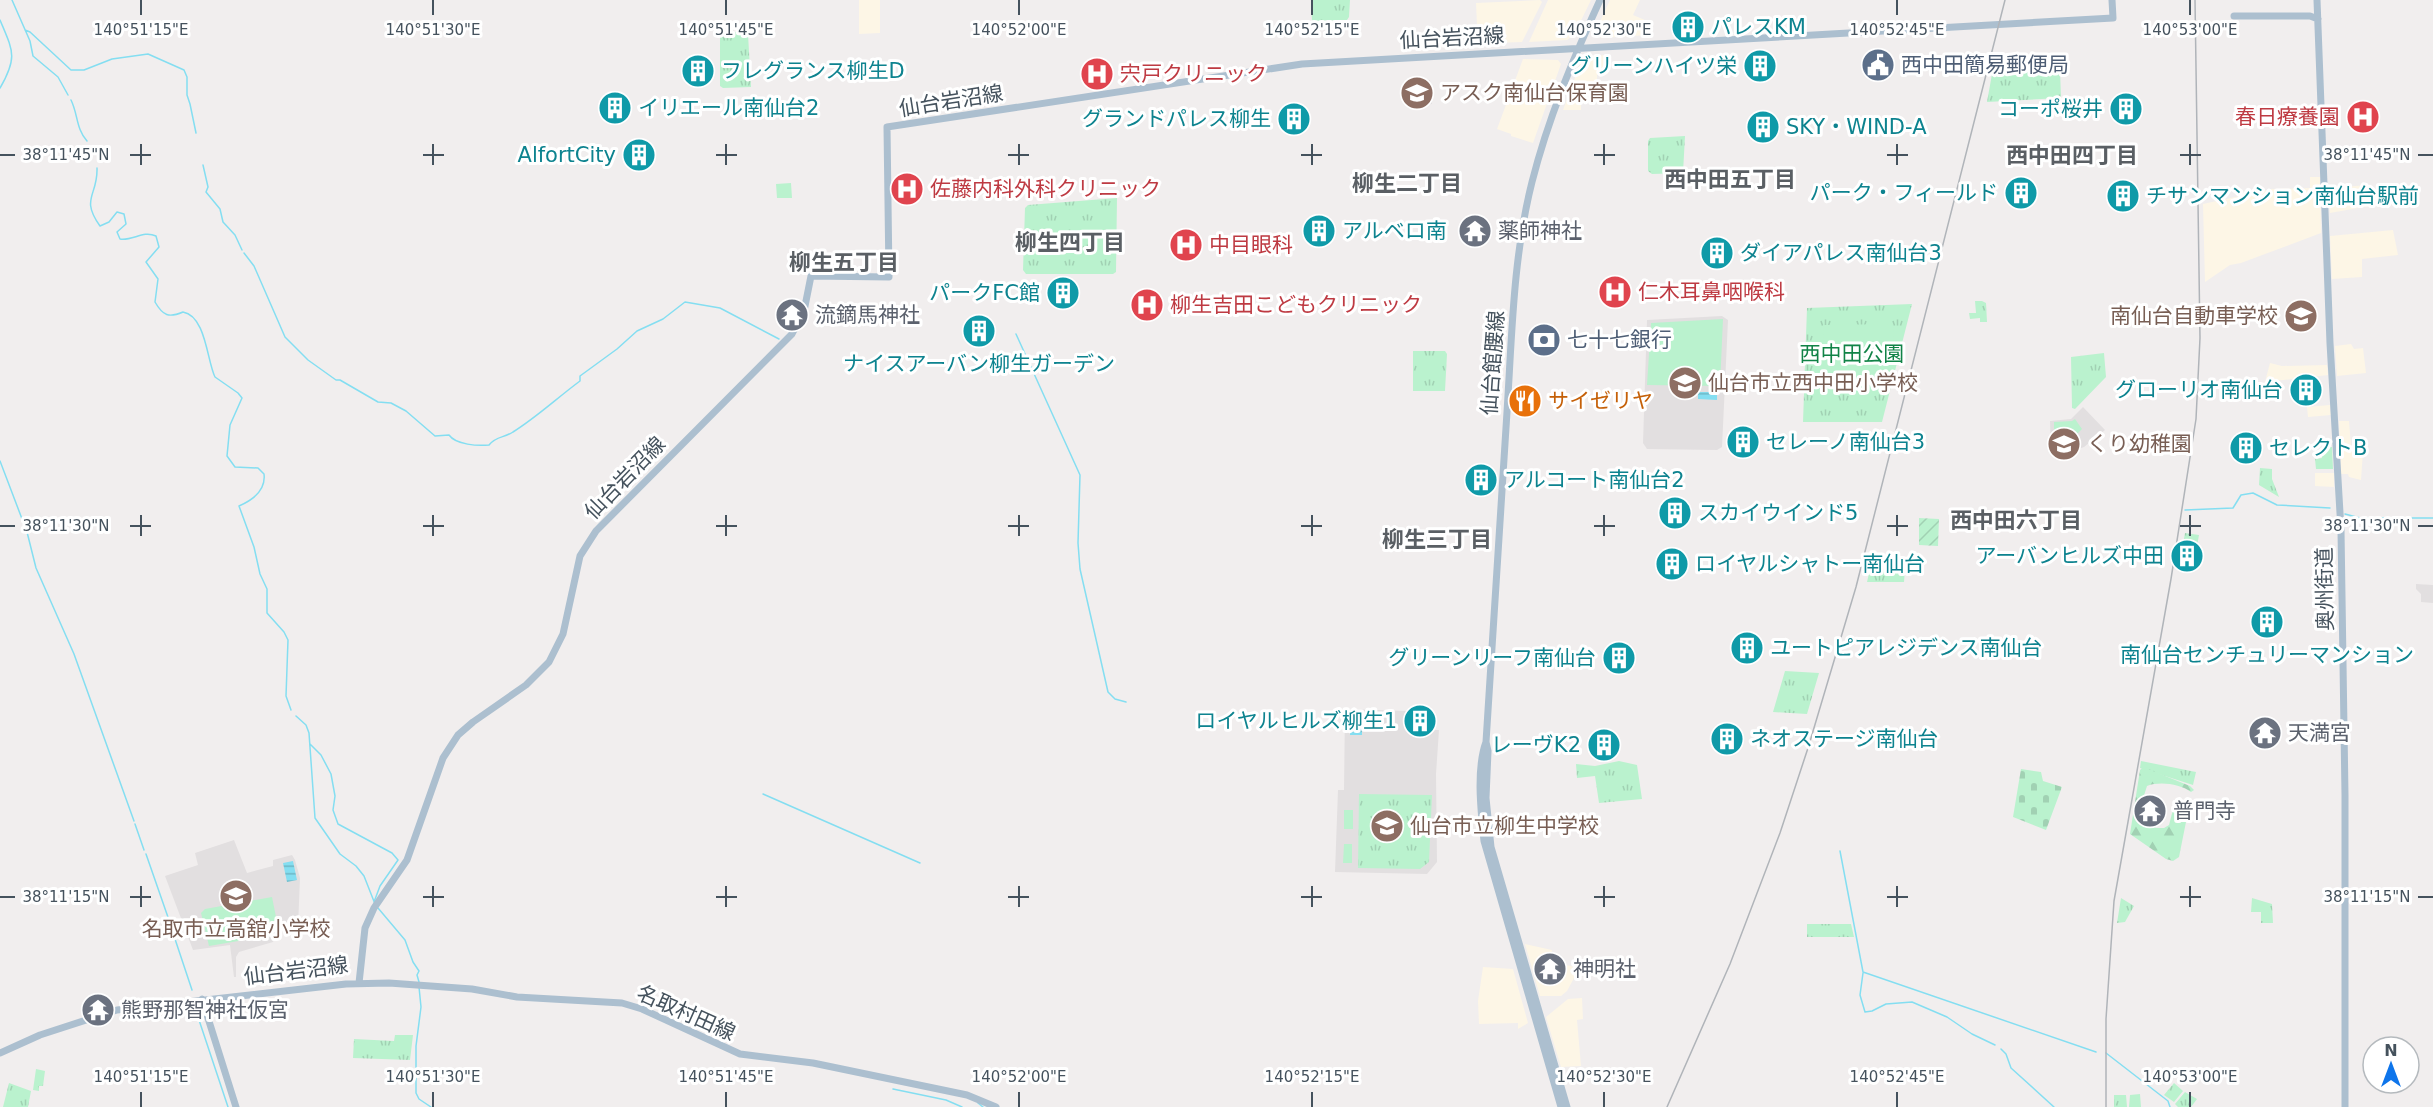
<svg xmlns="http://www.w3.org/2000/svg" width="2433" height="1107" viewBox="0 0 2433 1107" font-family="'DejaVu Sans','Noto Sans JP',sans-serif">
  <defs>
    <pattern id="grass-tufts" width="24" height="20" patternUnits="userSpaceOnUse" patternTransform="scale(1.5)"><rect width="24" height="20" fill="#baf2ce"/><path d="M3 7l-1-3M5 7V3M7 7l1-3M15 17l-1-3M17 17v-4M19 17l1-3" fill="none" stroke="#a1d1b3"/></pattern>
    <pattern id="forest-firs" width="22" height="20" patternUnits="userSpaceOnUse" patternTransform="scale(1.5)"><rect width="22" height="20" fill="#baf2ce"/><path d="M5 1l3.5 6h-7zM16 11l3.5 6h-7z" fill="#a1d1b3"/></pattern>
    <pattern id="cemetery-stones" width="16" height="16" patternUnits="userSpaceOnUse" patternTransform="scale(1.5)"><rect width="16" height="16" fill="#baf2ce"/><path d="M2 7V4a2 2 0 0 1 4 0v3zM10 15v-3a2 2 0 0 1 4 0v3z" fill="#a1d1b3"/></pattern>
    <pattern id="garden-furrows" width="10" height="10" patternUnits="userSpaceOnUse" patternTransform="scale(1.5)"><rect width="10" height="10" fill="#baf2ce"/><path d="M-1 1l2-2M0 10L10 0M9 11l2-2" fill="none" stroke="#a1d1b3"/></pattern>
    <pattern id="water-rules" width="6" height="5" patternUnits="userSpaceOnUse" patternTransform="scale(1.5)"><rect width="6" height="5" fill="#84def1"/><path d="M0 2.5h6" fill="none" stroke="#6eb7c6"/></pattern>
  </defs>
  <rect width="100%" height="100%" fill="#f1eeee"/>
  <path fill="#fdf6e6" d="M859 0H880V33L859 34Z
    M1540 0 1542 2 1522 42 1493 43 1492 25H1477L1476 3Z
    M1548 0H1591L1574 35 1567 40 1529 42Z
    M1610 0H1640L1633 15 1652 23 1648 35 1601 38 1597 31V28Z
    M1608 55V74L1597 75V93H1581V110H1563L1581 62 1590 56Z
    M1523 59 1558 60 1561 64 1533 143 1511 136V134L1497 129Z
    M2310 177H2320L2321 233 2241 263 2230 265 2205 282 2203 204 2272 189 2310 188Z
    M2368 185 2369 206 2330 213 2329 196 2343 195V187Z
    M2393 230 2398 255 2362 259V277L2332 279 2330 236Z
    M2351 344 2354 349 2363 348 2366 373 2337 376 2335 346Z
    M2270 363 2282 366 2327 365 2328 375 2265 382Z
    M2330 405 2331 415 2308 417 2307 407Z
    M2339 421H2349L2351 446 2354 450 2363 451 2361 480 2349 477 2348 474H2341Z
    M2315 473H2334V487L2315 486Z
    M1525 944 1552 950 1550 963H1547L1545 974 1553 975 1555 963 1576 967 1574 978 1567 991 1561 996H1540Z
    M1483 967 1513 969 1528 1023 1518 1029V1023L1479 1024 1478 1001Z
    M1582 998 1583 1019 1577 1020 1581 1066 1561 1067 1546 1017 1568 999Z"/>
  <path fill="#e2dfe0" d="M1430 80 1432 104 1408 106 1404 104 1403 82Z
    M1722 316 1728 320 1722 447 1717 450 1647 449 1643 443 1647 320Z
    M2083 407 2105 430 2084 447 2073 451 2051 454 2050 421 2071 419Z
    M2416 584 2433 585V603L2421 602V594L2416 589Z
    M1345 709 1406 711 1410 730H1439L1436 774 1437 862 1427 874 1335 872 1338 790H1344Z
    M234 840 247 873 273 866V860L292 855 295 860 300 878 298 927 279 926 273 942 239 952 236 957V977H234L230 945 193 950 165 876 198 865 195 853Z"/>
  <path fill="url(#grass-tufts)" d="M1311 0H1350L1349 17 1347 20 1312 21Z
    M723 32H746L748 34 751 87 723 88 720 86V36Z
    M2060 70 2061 98 1987 102 1992 74Z
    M1685 136 1683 173 1652 174 1648 171V141L1650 138Z
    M791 183 792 198H777L776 184Z
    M1117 198 1116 272 1113 274H1026L1023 270 1025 208 1028 205Z
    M1975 301H1982L1986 303 1987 322H1980V318L1970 319 1969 313H1976Z
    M1912 304 1882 422H1803L1807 308Z
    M1413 351H1445L1447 354 1445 391H1413Z
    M2104 353 2106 377 2075 409 2072 408 2071 357Z
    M2321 447H2332L2333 469H2316L2315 459 2322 458Z
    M2260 468 2272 469V479L2279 497 2259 485Z
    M2185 533 2199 535 2197 546 2183 544Z
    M1870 569H1905L1904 582H1867Z
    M1785 671 1819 673 1807 714 1773 712Z
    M1619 761 1637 765 1642 799 1599 803 1595 776 1577 778 1576 764 1595 766Z
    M2141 761 2196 772 2193 785 2140 768Z
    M1359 794 1432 795 1429 862 1420 869 1358 868Z
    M2121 898 2134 906 2125 922 2117 923Z
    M2252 898 2272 904 2273 923H2261V912H2251Z
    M1807 924H1851L1854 937H1807Z
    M395 1035H413L410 1060 353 1058 354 1039 394 1041Z
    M36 1069 45 1071 43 1086H39V1091L33 1090Z
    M9 1083 31 1091 28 1107H3Z
    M2174 1083 2183 1091 2174 1102 2164 1095Z
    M2185 1092 2197 1099 2191 1107H2178L2175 1104Z
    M2140 1094 2141 1107H2129L2130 1095Z
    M2114 1095H2126L2127 1107H2114Z"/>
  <path fill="url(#forest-firs)" d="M2143 767 2190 786 2194 790 2191 792C2180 784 2160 781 2147 786 2139 812 2137 809 2156 828H2164L2169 825 2175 802H2184L2189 807 2179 857 2173 861 2166 859 2130 834 2140 770Z"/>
  <path fill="url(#cemetery-stones)" d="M2021 769 2041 772 2043 781 2062 787 2046 830 2013 817Z"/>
  <path fill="url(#garden-furrows)" d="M1919 518 1939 519 1938 546 1919 545Z"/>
  <path fill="#baf2ce" d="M1723 319 1720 386 1647 385 1651 323Z
    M1893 324C1898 371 1869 396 1824 394L1823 325Z
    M2075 419 2082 429 2075 436 2061 439 2054 429V422L2072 421Z
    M1344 810H1353V829H1344Z
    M1344 844H1352V863H1343Z
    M272 897 276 917 268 936 209 946 201 913 205 909Z"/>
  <path fill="url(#water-rules)" d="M1698 392H1717V400L1698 399Z
    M1350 716H1362V735H1350Z
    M293 861 297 880 287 882 283 863Z"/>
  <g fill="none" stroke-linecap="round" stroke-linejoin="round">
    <path stroke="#84def1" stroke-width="1.5" d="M12 0 30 41 33 56 58 77 68 95
      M0 20C13 51 18 57 0 88
      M25 30 30 32 71 70H84L112 59 148 54 184 70 187 77V95L190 104 196 133
      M71 100C78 114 76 129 87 141
      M203 165 208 187 206 192 220 209 223 222 235 235 242 250
      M97 168C98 196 80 198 100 226L109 222 117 212 124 214 126 224 117 232 120 239C133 241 143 230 156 236L159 247 146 262 158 279 155 302C163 316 169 318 183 312 206 316 207 361 215 377L238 393 242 398 230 425 227 456 235 467 258 468 264 474C266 490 253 500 239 506L254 547 260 574 267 589V613L284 632 288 640 286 696 291 710
      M244 253 254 266 285 337 308 360 336 380H340L378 402 391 403 406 411 435 436 449 435C456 445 478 446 489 445 496 436 504 438 513 432 537 417 557 398 580 381V376L617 349 637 331 663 319 685 302 720 308 779 339
      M1016 334 1080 475 1078 543 1080 569 1108 692 1115 699 1126 702
      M0 461 27 532 36 568 74 654 134 821
      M2185 510 2233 508 2241 495 2253 493 2277 505 2330 508
      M2345 514 2360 518H2433
      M296 716 306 725 309 733 315 818 340 854 356 866 364 876 375 904
      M310 744 321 755 331 774 335 796 333 810 338 824 392 853 398 860 380 886 374 902
      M763 794 920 863
      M135 824 144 850
      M1840 851 1863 972 2096 1052
      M146 854 170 923
      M378 908 405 940 413 962 419 971 417 975 419 982
      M171 927 192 990
      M1863 973 1860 995 1865 1012 1872 1011 1886 1004 1912 1002 1947 1017 1972 1034 1995 1045
      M419 987 421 1007 416 1046V1093L419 1099 431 1107
      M190 1008 198 1016
      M199 1020 228 1107
      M2001 1049 2006 1054 2011 1068 2054 1107
      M2106 1053 2168 1101 2170 1107
      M893 1089 946 1100 962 1107
      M978 1103 983 1107"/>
    <path stroke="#acbfcf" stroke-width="7" d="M2317 0 2330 343 2341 530 2345 795V1107
      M2234 16H2310L2318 19
      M1486 742C1476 769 1481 812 1484 841L1561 1107
      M359 983 365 928 374 908 407 860 443 758 458 735 473 722 526 685 549 662 563 634 580 556 596 531 792 334 804 311 811 276 889 277 887 127 1302 64 2113 18 2112 0
      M202 999 236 1107
      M0 1053 40 1035 117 1010 346 984 389 983 472 989 517 997 622 1003 642 1009 740 1054 813 1063 967 1095 996 1107
      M1567 1107 1491 847 1486 798 1488 751 1486 742C1492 632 1499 522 1507 412 1512 335 1513 257 1532 182 1548 119 1573 59 1600 0"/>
    <path stroke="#b0b4b9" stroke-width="1.5" d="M1667 1107 1730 964 1780 833 1808 748 1856 587 2005 0
      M2106 1107V1019L2114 901 2171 579 2196 419 2200 338 2195 0"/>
  </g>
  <path fill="none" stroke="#45525d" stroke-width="2" d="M141 0V15M433 0V15M726 0V15M1019 0V15M1312 0V15M1604 0V15M1897 0V15M2190 0V15M141 144V165M433 144V165M726 144V165M1019 144V165M1312 144V165M1604 144V165M1897 144V165M2190 144V165M0 155H15M130 155H151M423 155H444M716 155H737M1008 155H1029M1301 155H1322M1594 155H1615M1887 155H1908M2180 155H2201M2418 155H2433M141 515V536M433 515V536M726 515V536M1019 515V536M1312 515V536M1604 515V536M1897 515V536M2190 515V536M0 526H15M130 526H151M423 526H444M716 526H737M1008 526H1029M1301 526H1322M1594 526H1615M1887 526H1908M2180 526H2201M2418 526H2433M141 886V907M433 886V907M726 886V907M1019 886V907M1312 886V907M1604 886V907M1897 886V907M2190 886V907M0 897H15M130 897H151M423 897H444M716 897H737M1008 897H1029M1301 897H1322M1594 897H1615M1887 897H1908M2180 897H2201M2418 897H2433M141 1092V1107M433 1092V1107M726 1092V1107M1019 1092V1107M1312 1092V1107M1604 1092V1107M1897 1092V1107M2190 1092V1107"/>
  <defs>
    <symbol id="building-disc" viewBox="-11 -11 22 22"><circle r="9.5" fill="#0f9aa8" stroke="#fff"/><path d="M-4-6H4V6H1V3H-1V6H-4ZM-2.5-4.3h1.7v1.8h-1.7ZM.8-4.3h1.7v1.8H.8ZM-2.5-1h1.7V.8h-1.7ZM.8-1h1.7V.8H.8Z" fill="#fff"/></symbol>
    <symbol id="civic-disc" viewBox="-11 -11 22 22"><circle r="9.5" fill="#5c6f8a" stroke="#fff"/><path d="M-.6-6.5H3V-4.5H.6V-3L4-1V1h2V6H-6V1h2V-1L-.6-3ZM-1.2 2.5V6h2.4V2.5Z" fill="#fff"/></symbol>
    <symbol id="hospital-disc" viewBox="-11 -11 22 22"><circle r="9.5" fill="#e0444e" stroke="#fff"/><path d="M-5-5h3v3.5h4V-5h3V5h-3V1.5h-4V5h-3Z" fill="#fff"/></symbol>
    <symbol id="school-disc" viewBox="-11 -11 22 22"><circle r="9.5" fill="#8d6e63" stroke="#fff"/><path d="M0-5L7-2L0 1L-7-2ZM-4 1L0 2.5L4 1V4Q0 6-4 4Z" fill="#fff"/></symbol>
    <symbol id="temple-disc" viewBox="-11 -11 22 22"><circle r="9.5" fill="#6b7280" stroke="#fff"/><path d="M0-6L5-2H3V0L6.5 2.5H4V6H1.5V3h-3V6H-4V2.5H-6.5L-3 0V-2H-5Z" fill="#fff"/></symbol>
    <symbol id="bank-disc" viewBox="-11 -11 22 22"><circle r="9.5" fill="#5c6f8a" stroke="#fff"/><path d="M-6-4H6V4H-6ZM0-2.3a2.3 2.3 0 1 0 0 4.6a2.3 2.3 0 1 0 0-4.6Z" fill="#fff"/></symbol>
    <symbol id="restaurant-disc" viewBox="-11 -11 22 22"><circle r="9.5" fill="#e8710a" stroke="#fff"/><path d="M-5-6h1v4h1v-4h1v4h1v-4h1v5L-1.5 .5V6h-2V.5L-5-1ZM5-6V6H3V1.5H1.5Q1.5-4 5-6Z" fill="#fff"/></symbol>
  </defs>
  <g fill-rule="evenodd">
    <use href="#building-disc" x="1669" y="8" width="38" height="38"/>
    <use href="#civic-disc" x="1859" y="46" width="38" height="38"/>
    <use href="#building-disc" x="1741" y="47" width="38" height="38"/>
    <use href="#building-disc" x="679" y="52" width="38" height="38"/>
    <use href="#hospital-disc" x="1078" y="55" width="38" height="38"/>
    <use href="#school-disc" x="1398" y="74" width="38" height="38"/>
    <use href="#building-disc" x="596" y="89" width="38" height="38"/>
    <use href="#building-disc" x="2107" y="90" width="38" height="38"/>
    <use href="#hospital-disc" x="2344" y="98" width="38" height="38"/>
    <use href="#building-disc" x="1275" y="100" width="38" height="38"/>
    <use href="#building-disc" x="1744" y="108" width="38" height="38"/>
    <use href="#building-disc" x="620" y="136" width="38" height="38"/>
    <use href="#hospital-disc" x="888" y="170" width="38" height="38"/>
    <use href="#building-disc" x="2002" y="174" width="38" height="38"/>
    <use href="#building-disc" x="2104" y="177" width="38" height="38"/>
    <use href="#building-disc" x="1300" y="212" width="38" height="38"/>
    <use href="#temple-disc" x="1456" y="212" width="38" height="38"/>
    <use href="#hospital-disc" x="1167" y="226" width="38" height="38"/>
    <use href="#building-disc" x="1698" y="234" width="38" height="38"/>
    <use href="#hospital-disc" x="1596" y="273" width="38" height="38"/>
    <use href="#building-disc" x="1044" y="274" width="38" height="38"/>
    <use href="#hospital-disc" x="1128" y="286" width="38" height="38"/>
    <use href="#temple-disc" x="773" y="296" width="38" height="38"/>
    <use href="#school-disc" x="2282" y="297" width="38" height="38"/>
    <use href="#building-disc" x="960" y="312" width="38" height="38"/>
    <use href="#bank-disc" x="1525" y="321" width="38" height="38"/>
    <use href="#school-disc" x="1666" y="364" width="38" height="38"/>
    <use href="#building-disc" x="2287" y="371" width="38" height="38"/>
    <use href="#restaurant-disc" x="1506" y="382" width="38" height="38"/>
    <use href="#building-disc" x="1724" y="423" width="38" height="38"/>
    <use href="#school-disc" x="2045" y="425" width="38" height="38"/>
    <use href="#building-disc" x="2227" y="429" width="38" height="38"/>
    <use href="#building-disc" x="1462" y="461" width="38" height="38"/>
    <use href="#building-disc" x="1656" y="494" width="38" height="38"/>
    <use href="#building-disc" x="2168" y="537" width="38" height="38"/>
    <use href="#building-disc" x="1653" y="545" width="38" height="38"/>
    <use href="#building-disc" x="2248" y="603" width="38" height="38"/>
    <use href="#building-disc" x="1728" y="629" width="38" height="38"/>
    <use href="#building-disc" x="1600" y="639" width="38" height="38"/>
    <use href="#building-disc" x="1401" y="702" width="38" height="38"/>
    <use href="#temple-disc" x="2246" y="714" width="38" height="38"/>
    <use href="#building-disc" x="1708" y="720" width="38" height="38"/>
    <use href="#building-disc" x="1585" y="726" width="38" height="38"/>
    <use href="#temple-disc" x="2131" y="792" width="38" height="38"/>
    <use href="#school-disc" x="1368" y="807" width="38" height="38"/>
    <use href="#school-disc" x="217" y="877" width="38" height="38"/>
    <use href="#temple-disc" x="1531" y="950" width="38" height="38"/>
    <use href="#temple-disc" x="79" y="991" width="38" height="38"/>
  </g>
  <g text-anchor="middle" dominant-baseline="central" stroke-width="6" stroke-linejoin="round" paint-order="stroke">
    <g font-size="21" fill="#0d838f" stroke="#fff" text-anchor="start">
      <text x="1711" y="27">パレスKM</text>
      <text x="1737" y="66" text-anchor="end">グリーンハイツ栄</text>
      <text x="721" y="71">フレグランス柳生D</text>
      <text x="638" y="108">イリエール南仙台2</text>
      <text x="2103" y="109" text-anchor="end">コーポ桜井</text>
      <text x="1271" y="119" text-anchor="end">グランドパレス柳生</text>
      <text x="1786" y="127">SKY・WIND-A</text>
      <text x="616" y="155" text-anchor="end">AlfortCity</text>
      <text x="1998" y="193" text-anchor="end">パーク・フィールド</text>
      <text x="2146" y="196">チサンマンション南仙台駅前</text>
      <text x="1342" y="231">アルベロ南</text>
      <text x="1740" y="253">ダイアパレス南仙台3</text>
      <text x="1040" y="293" text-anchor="end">パークFC館</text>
      <text x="979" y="364" text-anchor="middle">ナイスアーバン柳生ガーデン</text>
      <text x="2283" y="390" text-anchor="end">グローリオ南仙台</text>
      <text x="1766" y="442">セレーノ南仙台3</text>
      <text x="2269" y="448">セレクトB</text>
      <text x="1504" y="480">アルコート南仙台2</text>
      <text x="1698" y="513">スカイウインド5</text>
      <text x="2164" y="556" text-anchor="end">アーバンヒルズ中田</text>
      <text x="1695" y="564">ロイヤルシャトー南仙台</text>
      <text x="1770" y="648">ユートピアレジデンス南仙台</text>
      <text x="2267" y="655" text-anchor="middle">南仙台センチュリーマンション</text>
      <text x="1596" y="658" text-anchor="end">グリーンリーフ南仙台</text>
      <text x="1397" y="721" text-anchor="end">ロイヤルヒルズ柳生1</text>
      <text x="1750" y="739">ネオステージ南仙台</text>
      <text x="1581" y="745" text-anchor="end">レーヴK2</text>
    </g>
    <g font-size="21" fill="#45525d" stroke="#fff">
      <text transform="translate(1452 38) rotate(-3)">仙台岩沼線</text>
      <text transform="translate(951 101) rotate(-9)">仙台岩沼線</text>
      <text transform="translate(1493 363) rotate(-86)">仙台館腰線</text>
      <text transform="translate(625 478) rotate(-46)">仙台岩沼線</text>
      <text transform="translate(2325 589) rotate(-91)">奥州街道</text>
      <text transform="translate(296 971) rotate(-7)">仙台岩沼線</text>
      <text transform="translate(686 1013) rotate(24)">名取村田線</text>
    </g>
    <g font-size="21" fill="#4e5e75" stroke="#fff" text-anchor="start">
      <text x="1901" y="65">西中田簡易郵便局</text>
      <text x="1567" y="340">七十七銀行</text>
    </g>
    <g font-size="21" fill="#be3a42" stroke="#fff" text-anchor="start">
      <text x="1120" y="74">宍戸クリニック</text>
      <text x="2340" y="117" text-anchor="end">春日療養園</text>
      <text x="930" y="189">佐藤内科外科クリニック</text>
      <text x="1209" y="245">中目眼科</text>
      <text x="1638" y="292">仁木耳鼻咽喉科</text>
      <text x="1170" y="305">柳生吉田こどもクリニック</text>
    </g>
    <g font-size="21" fill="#785e54" stroke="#fff" text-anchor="start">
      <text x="1440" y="93">アスク南仙台保育園</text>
      <text x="2278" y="316" text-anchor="end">南仙台自動車学校</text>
      <text x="1708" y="383">仙台市立西中田小学校</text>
      <text x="2087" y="444">くり幼稚園</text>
      <text x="1410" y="826">仙台市立柳生中学校</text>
      <text x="236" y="929" text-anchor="middle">名取市立高舘小学校</text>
    </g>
    <g font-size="21" fill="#5b616d" stroke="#fff" text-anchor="start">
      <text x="1498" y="231">薬師神社</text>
      <text x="815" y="315">流鏑馬神社</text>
      <text x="2288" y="733">天満宮</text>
      <text x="2173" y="811">普門寺</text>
      <text x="1573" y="969">神明社</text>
      <text x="121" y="1010">熊野那智神社仮宮</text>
    </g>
    <g font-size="21" fill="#118347" stroke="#fff">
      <text x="1852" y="354">西中田公園</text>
    </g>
    <g font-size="21" fill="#c56008" stroke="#fff" text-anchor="start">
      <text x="1548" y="401">サイゼリヤ</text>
    </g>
    <g font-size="22" font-weight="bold" fill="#5a5f64" stroke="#fff">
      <text x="2072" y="155">西中田四丁目</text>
      <text x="1730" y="179">西中田五丁目</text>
      <text x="1407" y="183">柳生二丁目</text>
      <text x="1070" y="242">柳生四丁目</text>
      <text x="844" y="262">柳生五丁目</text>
      <text x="2016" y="520">西中田六丁目</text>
      <text x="1437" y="539">柳生三丁目</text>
    </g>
  </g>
  <g font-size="15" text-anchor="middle" fill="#45525d" stroke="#fff" stroke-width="6" stroke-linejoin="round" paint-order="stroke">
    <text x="141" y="35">140°51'15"E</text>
    <text x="433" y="35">140°51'30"E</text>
    <text x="726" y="35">140°51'45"E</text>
    <text x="1019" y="35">140°52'00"E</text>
    <text x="1312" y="35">140°52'15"E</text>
    <text x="1604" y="35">140°52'30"E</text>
    <text x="1897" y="35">140°52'45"E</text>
    <text x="2190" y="35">140°53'00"E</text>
    <text x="66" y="160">38°11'45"N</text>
    <text x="2367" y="160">38°11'45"N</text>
    <text x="66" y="531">38°11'30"N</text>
    <text x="2367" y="531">38°11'30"N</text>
    <text x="66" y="902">38°11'15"N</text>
    <text x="2367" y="902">38°11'15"N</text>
    <text x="141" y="1082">140°51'15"E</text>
    <text x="433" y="1082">140°51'30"E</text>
    <text x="726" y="1082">140°51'45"E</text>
    <text x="1019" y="1082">140°52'00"E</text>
    <text x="1312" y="1082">140°52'15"E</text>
    <text x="1604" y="1082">140°52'30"E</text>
    <text x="1897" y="1082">140°52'45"E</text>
    <text x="2190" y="1082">140°53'00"E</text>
  </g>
  <g transform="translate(2391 1065)"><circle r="28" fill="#ffffff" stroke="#b5babe" stroke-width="1.5"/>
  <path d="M0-4.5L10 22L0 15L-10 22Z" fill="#0e75eb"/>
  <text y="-9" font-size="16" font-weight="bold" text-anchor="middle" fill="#45525d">N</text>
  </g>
</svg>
